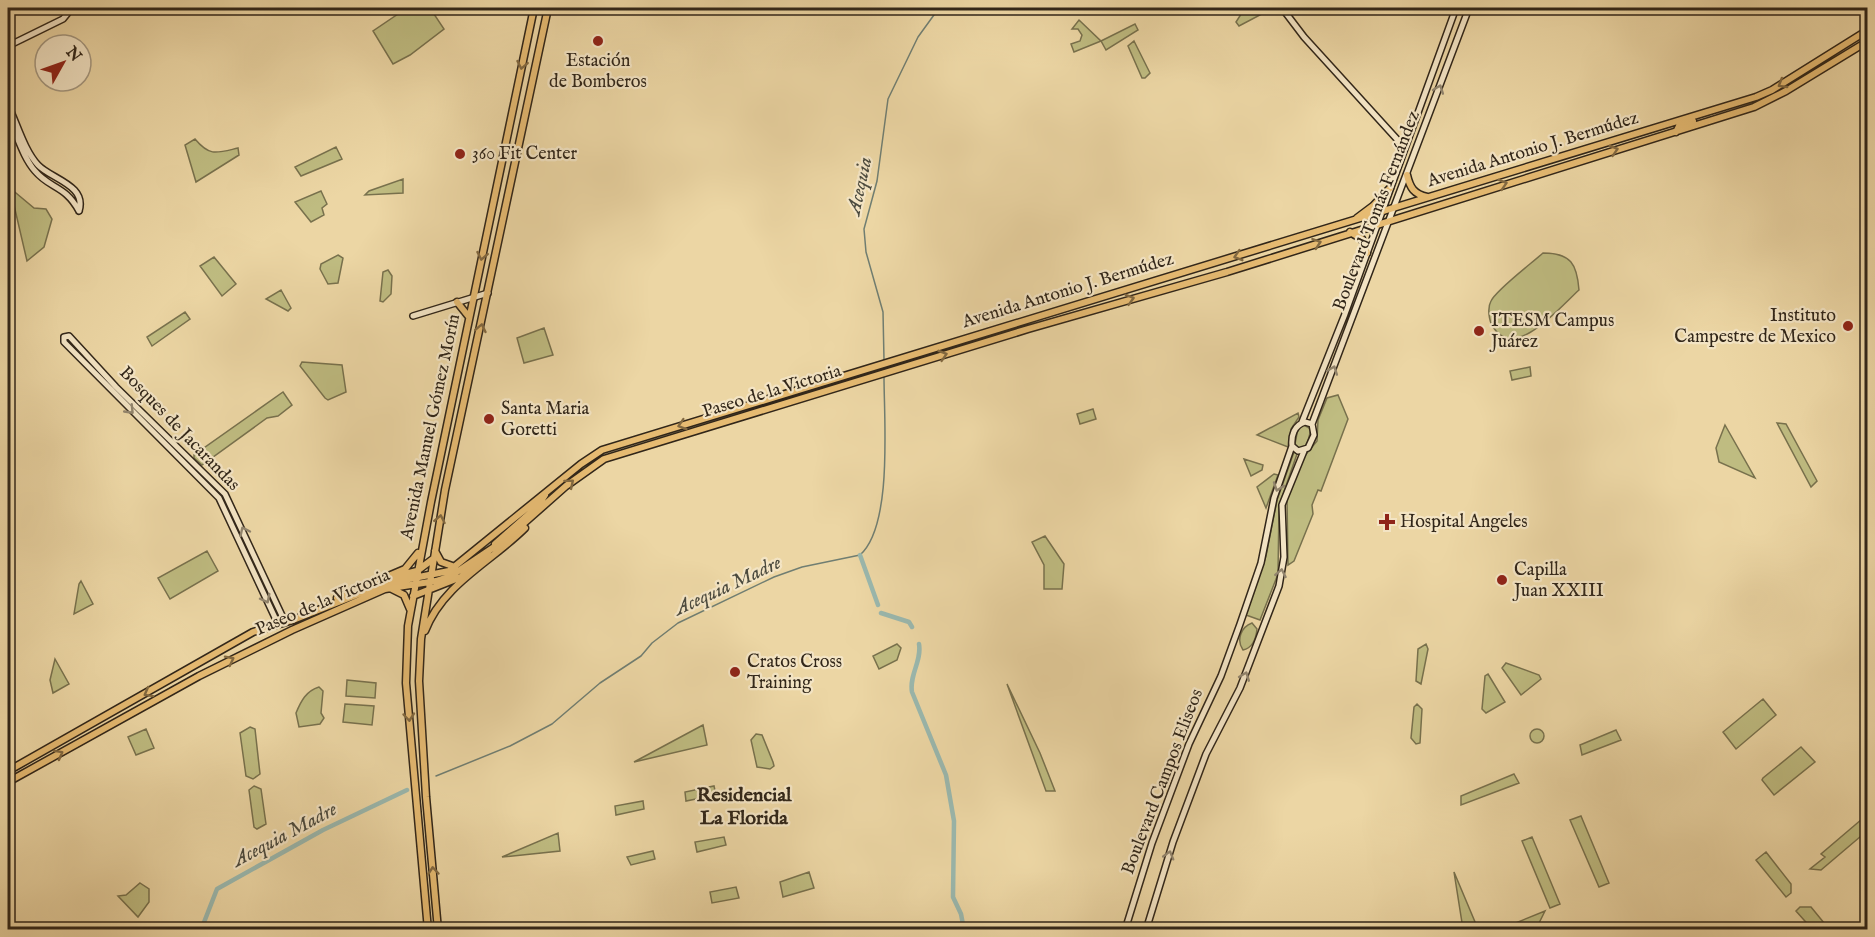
<svg xmlns="http://www.w3.org/2000/svg" width="1875" height="937" viewBox="0 0 1875 937" font-family="'IM FELL English',serif">
  <rect width="100%" height="100%" fill="#ecd6a4"/>
  <filter id="stains"><feTurbulence type="fractalNoise" baseFrequency=".00333" numOctaves="4"/><feColorMatrix values="0 0 0 0 .2 0 0 0 0 .09 0 0 0 0 .02 0 0 0 .5 -.17"/></filter>
  <radialGradient id="worn" r=".72"><stop offset=".6" stop-color="#630" stop-opacity="0"/><stop offset="1" stop-color="#630" stop-opacity=".3"/></radialGradient>
  <path fill="#bfbc81" stroke="#78714d" stroke-width="1.5" d="M407 8H430L444 29 410 55 393 64 373 31Z
    M1245 8H1273L1239 26 1236 22Z
    M1079 20 1101 41 1135 24 1138 30 1106 50 1101 41 1074 52 1071 44 1080 41 1082 35 1078 29H1072Z
    M1134 41 1150 73 1145 78H1142L1128 46Z
    M195 139C210 157 217 153 238 148L239 155 196 182 185 145Z
    M336 147 342 159 301 176 295 167Z
    M403 179V193L365 195 369 191Z
    M10 188 34 208 46 209 52 219 44 247 27 261Z
    M321 191 327 204 322 208 324 215 311 222 295 202Z
    M1543 253C1571 253 1577 264 1579 290 1560 307 1515 362 1493 327 1489 321 1487 308 1491 301 1496 290 1532 263 1543 253Z
    M338 255 343 258 338 283 328 284 320 269 321 264Z
    M214 257 236 284 222 296 200 266Z
    M388 270 392 276 391 294 383 302 380 301 383 272Z
    M281 290 291 308 288 311 266 299Z
    M185 312 190 319 152 346 147 337Z
    M544 328 553 355 524 363 517 338Z
    M302 362 342 365 346 392 328 400 325 398 300 366Z
    M1530 367 1531 376 1512 380 1510 371Z
    M283 392 292 405 278 416 267 418 202 465 194 458V455Z
    M1338 395 1348 419 1321 491 1318 490 1312 505 1313 514 1294 561 1288 565 1287 498 1303 458 1317 441 1318 420 1327 398Z
    M1093 409 1096 419 1080 424 1077 414Z
    M1298 413 1299 417 1291 429 1288 447 1257 435Z
    M1777 423 1786 424 1817 481 1811 487Z
    M1304 425 1311 429 1307 445 1299 449 1295 444 1298 428Z
    M1725 425 1755 478 1719 462 1716 448Z
    M1294 452 1297 454 1279 506 1278 574 1260 620 1246 615 1266 556 1277 500Z
    M1244 459 1263 465 1262 470 1251 476Z
    M1274 474 1278 475 1266 508 1257 487Z
    M1045 536 1064 564 1062 589H1044V565L1032 542Z
    M207 551 218 571 170 599 158 578Z
    M81 581 93 604 74 614 79 584Z
    M1252 623 1257 629C1256 639 1253 648 1243 650 1236 640 1241 627 1252 623Z
    M897 644 901 648 897 660 879 669 873 656Z
    M1426 644 1428 649 1421 684 1416 681 1418 649Z
    M55 659 69 684 53 693 50 680Z
    M1506 663 1539 675 1541 679 1521 695 1502 668Z
    M1488 674 1505 702 1486 713 1482 709 1485 676Z
    M347 680 376 683 375 698 346 696Z
    M1007 684 1040 753 1055 791H1046Z
    M319 687 323 691 321 713 324 718 320 724 299 727 296 713C301 701 306 691 319 687Z
    M1763 699 1776 715 1736 749 1723 732Z
    M345 704 374 706 372 725 343 722Z
    M1417 704 1422 709 1420 743 1416 744 1411 738 1414 707Z
    M703 725 707 745 634 762Z
    M250 727 255 729 260 774 253 779 246 776 240 733Z
    M1530 736a7 7 0 1 1 14 0a7 7 0 1 1-14 0Z
    M146 729 154 748 136 755 128 737Z
    M1616 730 1621 740 1582 755 1580 745Z
    M756 734 762 735 773 762 774 766 770 769 757 767 751 740Z
    M1801 747 1815 762 1774 795 1762 780 1763 778Z
    M1514 774 1519 783 1461 805V796Z
    M254 786 261 789 266 824 257 829 254 827 249 790Z
    M714 786 716 795 686 801 685 792Z
    M643 801 644 809 616 815 615 806Z
    M1581 816 1609 883 1599 887 1570 820Z
    M1862 819 1867 826V831L1821 870 1810 869 1825 857 1821 854Z
    M558 833 560 851 502 857Z
    M724 837 726 845 697 852 695 842Z
    M1532 837 1560 904 1550 908 1522 841Z
    M653 851 655 859 631 865 627 857Z
    M1766 852 1791 884V893L1786 897 1756 860Z
    M809 872 814 888 783 897 780 882Z
    M1454 872 1478 929H1463Z
    M140 883 149 889V902L138 917 118 896 126 895Z
    M736 887 739 898 712 903 710 892Z
    M1800 907H1811L1829 929H1812L1796 911Z
    M1545 911 1537 927 1532 928 1518 922Z"/>
  <g fill="none" stroke-linecap="round" stroke-linejoin="round">
    <path stroke="#707e72" stroke-width="1.5" d="M884 360 883 312 866 252 864 229 877 181 888 99 918 37 939 8
      M436 776 510 746 552 724 600 683 641 656 652 643 678 623 774 577 802 567 860 555C893 526 884 420 884 377"/>
    <path stroke="#9ab8ae" stroke-width="4.5" d="M860 555 878 605
      M881 613 909 622 912 627
      M919 644C922 661 909 675 912 692L946 775 954 821 953 897 961 914 964 930
      M201 930 217 889 323 830 407 790"/>
    <defs>
      <path id="secondary" d="M1282 8 1304 37 1405 148
        M8 46 63 19 72 8
        M8 105C17 123 24 150 38 165 51 179 87 185 79 211
        M8 117C17 134 22 156 35 171 50 189 65 185 79 211
        M413 316 488 293
        M64 337 69 336 116 387 225 494 285 622
        M64 337V342L219 498 278 624
        M1302 422 1345 314 1456 8
        M1305 422 1312 424 1314 435 1308 448 1298 451 1292 446C1291 436 1294 425 1305 422Z
        M1312 424 1469 8
        M1125 930 1152 843 1189 744 1221 676 1240 624 1261 563 1274 498 1292 446
        M1146 930 1173 842 1206 754 1240 688 1279 586 1284 557 1282 505 1304 451"/>
      <path id="primary" d="M1676 132 1679 126 1693 121
        M1407 175C1410 188 1414 194 1427 197
        M1357 218 1373 206 1390 188
        M1350 232 1362 239 1367 253
        M457 302 469 317
        M495 544 538 506 545 495
        M435 551 441 562 455 567
        M392 577 417 571 433 559
        M392 589 404 595 410 609
        M413 596 461 577 488 552
        M337 598 405 569 418 553
        M425 631C443 584 491 562 525 528
        M8 771 253 632 293 620 384 584 449 571 581 464 602 450 1756 97 1772 90 1868 30
        M8 782 199 676 292 630 385 589 436 581 451 576 506 539 566 486 604 459 1028 329 1227 272 1754 107 1786 91 1868 41
        M428 930 406 683 408 626 431 502 534 8
        M438 930 426 797 419 681 421 639 445 490 548 8"/>
    </defs>
    <use href="#secondary" stroke="#312619" stroke-width="8"/>
    <use href="#primary" stroke="#312619" stroke-width="9"/>
    <use href="#secondary" stroke="#f3e4c4" stroke-width="5"/>
    <use href="#primary" stroke="#e6bb72" stroke-width="6"/>
  </g>
  <defs><path id="oneway-chevron" d="M-2-3.5L2.5 0L-2 3.5" fill="none" stroke-width="1.6" stroke-linecap="round" stroke-linejoin="round" transform="scale(1.5)"/></defs>
  <g stroke="#826941">
    <use href="#oneway-chevron" transform="translate(522 65) rotate(101)"/>
    <use href="#oneway-chevron" transform="translate(1782 84) rotate(149)"/>
    <use href="#oneway-chevron" transform="translate(1614 150) rotate(-17)"/>
    <use href="#oneway-chevron" transform="translate(1503 184) rotate(-17)"/>
    <use href="#oneway-chevron" transform="translate(1317 243) rotate(-19)"/>
    <use href="#oneway-chevron" transform="translate(482 256) rotate(101)"/>
    <use href="#oneway-chevron" transform="translate(1238 256) rotate(163)"/>
    <use href="#oneway-chevron" transform="translate(1130 299) rotate(-16)"/>
    <use href="#oneway-chevron" transform="translate(481 328) rotate(-78)"/>
    <use href="#oneway-chevron" transform="translate(943 355) rotate(-17)"/>
    <use href="#oneway-chevron" transform="translate(682 425) rotate(163)"/>
    <use href="#oneway-chevron" transform="translate(570 483) rotate(-40)"/>
    <use href="#oneway-chevron" transform="translate(440 519) rotate(-79)"/>
    <use href="#oneway-chevron" transform="translate(230 660) rotate(-27)"/>
    <use href="#oneway-chevron" transform="translate(148 693) rotate(151)"/>
    <use href="#oneway-chevron" transform="translate(409 717) rotate(85)"/>
    <use href="#oneway-chevron" transform="translate(59 754) rotate(-29)"/>
    <use href="#oneway-chevron" transform="translate(433 871) rotate(-95)"/>
  </g>
  <g stroke="#92856e">
    <use href="#oneway-chevron" transform="translate(1439 89) rotate(-70)"/>
    <use href="#oneway-chevron" transform="translate(1333 370) rotate(-70)"/>
    <use href="#oneway-chevron" transform="translate(130 410) rotate(46)"/>
    <use href="#oneway-chevron" transform="translate(1278 487) rotate(109)"/>
    <use href="#oneway-chevron" transform="translate(244 531) rotate(-115)"/>
    <use href="#oneway-chevron" transform="translate(1281 573) rotate(-79)"/>
    <use href="#oneway-chevron" transform="translate(266 599) rotate(63)"/>
    <use href="#oneway-chevron" transform="translate(1245 676) rotate(-69)"/>
    <use href="#oneway-chevron" transform="translate(1169 855) rotate(-74)"/>
  </g>
  <g fill="#8f2418" stroke="#f3e4c4" stroke-width="2">
    <circle cx="598" cy="41" r="6"/>
    <circle cx="460" cy="154" r="6"/>
    <circle cx="1848" cy="326" r="6"/>
    <circle cx="1479" cy="331" r="6"/>
    <circle cx="489" cy="419" r="6"/>
    <path d="M1384 513h6v6h6v6h-6v6h-6v-6h-6v-6h6z"/>
    <circle cx="1502" cy="580" r="6"/>
    <circle cx="735" cy="672" r="6"/>
  </g>
  <g text-anchor="middle" dominant-baseline="central" stroke-width="4.5" stroke-linejoin="round" paint-order="stroke">
    <g font-size="18" fill="#312619" stroke="#f3e4c4" text-anchor="start">
      <text x="598" y="61" text-anchor="middle">Estación<tspan x="598" dy="21">de Bomberos</tspan></text>
      <text x="472" y="154">360 Fit Center</text>
      <text x="1836" y="316" text-anchor="end">Instituto<tspan x="1836" dy="21">Campestre de Mexico</tspan></text>
      <text x="1491" y="321">ITESM Campus<tspan x="1491" dy="21">Juárez</tspan></text>
      <text x="501" y="409">Santa Maria<tspan x="501" dy="21">Goretti</tspan></text>
      <text x="1400" y="522">Hospital Angeles</text>
      <text x="1514" y="570">Capilla<tspan x="1514" dy="21">Juan XXIII</tspan></text>
      <text x="747" y="662">Cratos Cross<tspan x="747" dy="21">Training</tspan></text>
    </g>
    <g font-size="18" fill="#312619" stroke="#f3e4c4">
      <text transform="translate(1533 150) rotate(-17)">Avenida Antonio J. Bermúdez</text>
      <text transform="translate(1377 211) rotate(-69)">Boulevard Tomás Fernández</text>
      <text transform="translate(1068 291) rotate(-17)">Avenida Antonio J. Bermúdez</text>
      <text transform="translate(772 392) rotate(-17)">Paseo de la Victoria</text>
      <text transform="translate(431 427) rotate(-78)">Avenida Manuel Gómez Morín</text>
      <text transform="translate(179 429) rotate(46)">Bosques de Jacarandas</text>
      <text transform="translate(323 603) rotate(-23)">Paseo de la Victoria</text>
      <text transform="translate(1163 782) rotate(-69)">Boulevard Campos Eliseos</text>
    </g>
    <g font-size="20" font-style="italic" fill="#4b4a3e" stroke="#f3e4c4">
      <text transform="translate(860 186) rotate(-78)">Acequia</text>
      <text transform="translate(728 586) rotate(-25)">Acequia Madre</text>
      <text transform="translate(285 835) rotate(-28)">Acequia Madre</text>
    </g>
    <g font-size="20" font-weight="bold" fill="#312619" stroke="#f3e4c4">
      <text x="744" y="795">Residencial<tspan x="744" dy="23">La Florida</tspan></text>
    </g>
  </g>
  <rect width="1875" height="937" fill="none" stroke="#ecd6a4" stroke-width="30"/>
  <rect x="9" y="9" width="1857" height="919" fill="none" stroke="#312619" stroke-width="3"/>
  <rect x="15" y="15" width="1845" height="907" fill="none" stroke="#312619" stroke-width="1.5"/>
  <g transform="translate(63 63) rotate(50)"><circle r="28" fill="#f3e4c4" stroke="#a59880" stroke-width="1.5"/>
  <path d="M0-4.5L10 22L0 15L-10 22Z" fill="#8f2418"/>
  <text y="-9" font-size="16" font-weight="bold" text-anchor="middle" fill="#312619">N</text>
  </g>
  <rect width="100%" height="100%" filter="url(#stains)"/>
  <rect width="100%" height="100%" fill="url(#worn)"/>
</svg>
